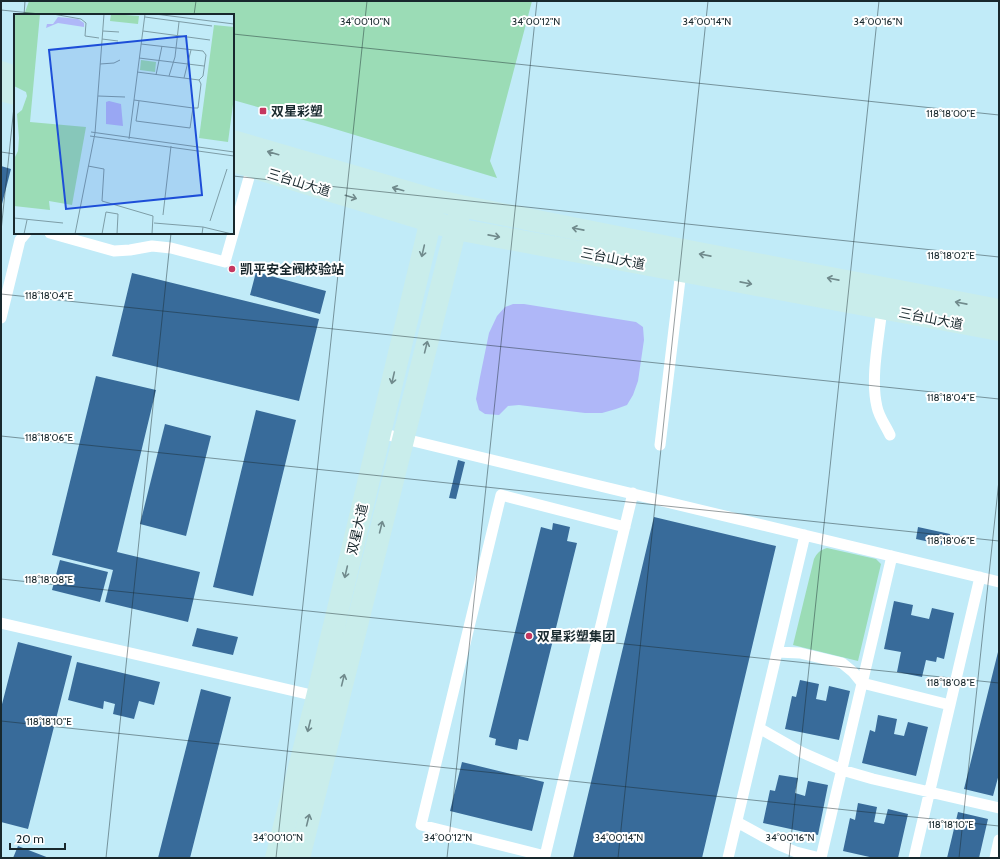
<svg xmlns="http://www.w3.org/2000/svg" width="1000" height="859" viewBox="0 0 1000 859" font-family="Cabin,'Noto Sans SC',sans-serif">
  <rect width="100%" height="100%" fill="#c1ebf8"/>
  <path fill="#9bdcb6" d="M29 1H532L490 161 497 178 325 126 233 100V15H24Z
    M827 548 876 559 881 564 858 661 793 645 814 559C817 553 820 550 827 548Z"/>
  <path fill="#afb7f8" d="M513 304H524L636 322 643 327 644 340 638 381 633 395 627 405 616 409 602 413H585L519 405 508 406 499 415 485 414 479 410 476 399 480 377 489 333 497 316 505 307Z"/>
  <path fill="#386b9a" d="M1 166 11 169 2 204 1 203Z
    M256 272 326 291 320 314 250 295Z
    M132 273 319 319 299 401 112 356Z
    M96 376 156 390 117 552 200 572 188 622 105 602 113 570 52 555Z
    M256 410 296 420 253 596 213 587Z
    M165 424 211 436 186 536 140 524Z
    M458 460 465 462 456 499 449 498Z
    M654 517 776 546 702 858H573Z
    M553 523 570 527 567 541 577 543 528 741 519 739 517 750 495 745 496 739 489 737 541 527 552 530Z
    M918 527 950 534 948 546 916 539Z
    M60 560 108 572 100 602 52 590Z
    M894 601 913 605 911 615 929 619 932 608 954 613 944 659 937 657 936 662 926 660 922 677 897 672 901 652 884 649Z
    M197 628 238 637 233 655 192 646Z
    M18 642 72 656 28 829 1 822V708Z
    M998 652 999 774 993 796 964 789Z
    M77 662 160 682 154 705 139 701 134 719 113 714 115 704 104 701 103 709 68 700Z
    M800 680 819 684 816 699 826 701 829 686 850 691 839 740 785 729 792 696 796 697Z
    M201 689 231 697 190 858H158Z
    M878 715 897 719 894 734 904 736 908 722 928 727 916 776 862 763 870 730 875 732Z
    M462 762 544 782 532 831 450 811Z
    M779 775 798 778 795 793 805 796 808 781 828 785 818 835 763 823 770 790 775 791Z
    M858 803 877 807 874 822 884 824 888 809 908 814 898 858H874L843 851 850 818 855 820Z
    M958 812 988 819 979 858H947Z
    M18 846 49 858H13Z"/>
  <g fill="none" stroke-linecap="round" stroke-linejoin="round">
    <path stroke="#fff" stroke-width="11" d="M50 233 114 251 130 250 152 246 171 248 225 262 252 167
      M882 308C879 338 870 378 877 407 879 417 886 426 890 435
      M1 318 20 240 26 233
      M380 433 999 582
      M660 445 681 271
      M625 527 501 495 421 825 545 856 633 493
      M1 623 320 697
      M777 652 800 653 842 663 853 672 862 683 950 705
      M759 728 801 752 842 770 873 779 999 808
      M737 822 777 844 796 852 820 858
      M728 858 805 535
      M821 858 892 556
      M914 858 980 577
      M995 858 999 840"/>
    <path stroke="#c9edeb" stroke-width="22" d="M1 72 15 77
      M1 90 15 94
      M233 141 435 200 461 206 688 251 999 310
      M233 161 456 229 999 330
      M276 858 317 697 434 207
      M299 858 459 215"/>
  </g>
  <defs><path id="oneway-shaft" d="M-6 0H5M1.5-3L5.5 0L1.5 3" fill="none" stroke-width="1.6" stroke-linecap="round" stroke-linejoin="round"/></defs>
  <g stroke="#708a8c">
    <use href="#oneway-shaft" transform="translate(273 153) rotate(-164)"/>
    <use href="#oneway-shaft" transform="translate(398 189) rotate(-164)"/>
    <use href="#oneway-shaft" transform="translate(351 197) rotate(17)"/>
    <use href="#oneway-shaft" transform="translate(578 229) rotate(-169)"/>
    <use href="#oneway-shaft" transform="translate(494 236) rotate(11)"/>
    <use href="#oneway-shaft" transform="translate(423 251) rotate(103)"/>
    <use href="#oneway-shaft" transform="translate(705 255) rotate(-169)"/>
    <use href="#oneway-shaft" transform="translate(833 279) rotate(-169)"/>
    <use href="#oneway-shaft" transform="translate(746 283) rotate(11)"/>
    <use href="#oneway-shaft" transform="translate(961 303) rotate(-169)"/>
    <use href="#oneway-shaft" transform="translate(426 347) rotate(-76)"/>
    <use href="#oneway-shaft" transform="translate(393 378) rotate(103)"/>
    <use href="#oneway-shaft" transform="translate(381 527) rotate(-76)"/>
    <use href="#oneway-shaft" transform="translate(346 572) rotate(103)"/>
    <use href="#oneway-shaft" transform="translate(343 680) rotate(-76)"/>
    <use href="#oneway-shaft" transform="translate(309 726) rotate(104)"/>
    <use href="#oneway-shaft" transform="translate(308 820) rotate(-76)"/>
  </g>
  <path fill="none" stroke="#18282d" stroke-width="1" stroke-opacity="0.45" d="M1 10 50 15M24 15 25 1M194 15 196 1M233 34 999 115M1 152 15 154M233 176 999 257M1 231 15 97M1 294 999 399M1 436 999 541M1 579 999 683M1 721 999 826M106 858 171 233M276 858 367 1M447 858 537 1M618 858 708 1M789 858 879 1M959 858 999 480"/>
  <g fill="#c53760" stroke="#fff" stroke-width="1.5">
    <rect x="259" y="107" width="8" height="8" rx="2"/>
    <circle cx="232" cy="269" r="4"/>
    <circle cx="529" cy="636" r="4"/>
  </g>
  <g text-anchor="middle" dominant-baseline="central" stroke-width="4" stroke-linejoin="round" paint-order="stroke">
    <g font-size="13" font-weight="bold" fill="#18282d" stroke="#fff" text-anchor="start">
      <text x="271" y="111">双星彩塑</text>
      <text x="240" y="269">凯平安全阀校验站</text>
      <text x="537" y="636">双星彩塑集团</text>
    </g>
    <g font-size="13" fill="#18282d" stroke="#fff">
      <text transform="translate(299 182) rotate(17)">三台山大道</text>
      <text transform="translate(613 258) rotate(11)">三台山大道</text>
      <text transform="translate(931 318) rotate(11)">三台山大道</text>
      <text transform="translate(357 529) rotate(-77)">双星大道</text>
    </g>
  </g>
  <g transform="translate(14 14)">
    <rect width="220" height="220" fill="#c1ebf8"/>
    <path d="M0 0H26L16 108 72 113 58 191 35 187 36 196 0 192V145L4 137 5 124 3 100 8 96 13 82 12 78 0 72ZM97 0 125 2 124 10 96 7ZM200 11 220 13V83L214 128 185 124ZM127 46 142 48 141 58 126 56Z" fill="#9bdcb6"/>
    <path d="M44 3 64 5 70 9V13L44 9 32 14 33 10H39ZM95 87 107 90 109 112 92 110V88Z" fill="#afb7f8"/>
    <path fill="none" stroke="#7d9da7" stroke-width="1" d="M39 0 67 5 72 9 71 22 85 24M141 0 220 10M131 3 198 12M89 17 105 18M129 17 196 26M88 25 104 27M125 44 190 52M86 50 100 49 106 46M123 58 185 66 189 62 192 41 189 37 127 30M142 61 148 32M155 62 161 43 165 8M170 64 177 36M84 82 111 83M120 86 179 94 176 114 122 107 125 87M179 94H184L187 70 185 66M77 118 220 138M76 122 220 142M115 125 131 0M74 152 90 155 88 187 139 202 138 220M149 201 157 132M0 204 49 209M196 207 213 155M140 209 189 213M10 220 13 206M61 220 81 119 90 0M88 220 92 198 104 200 103 220M188 220 189 213 218 220"/>
    <path fill="#1d4ed8" fill-opacity="0.15" stroke="#1d4ed8" stroke-width="2" d="M172 22 188 181 52 195 35 36Z"/>
    <rect width="220" height="220" fill="none" stroke="#18282d" stroke-width="2"/>
  </g>
  <g font-size="10" text-anchor="middle" fill="#18282d" stroke="#fff" stroke-width="4" stroke-linejoin="round" paint-order="stroke">
    <text x="365" y="25">34°00'10"N</text>
    <text x="536" y="25">34°00'12"N</text>
    <text x="707" y="25">34°00'14"N</text>
    <text x="878" y="25">34°00'16"N</text>
    <text x="951" y="117">118°18'00"E</text>
    <text x="951" y="259">118°18'02"E</text>
    <text x="49" y="299">118°18'04"E</text>
    <text x="951" y="401">118°18'04"E</text>
    <text x="49" y="441">118°18'06"E</text>
    <text x="951" y="544">118°18'06"E</text>
    <text x="49" y="583">118°18'08"E</text>
    <text x="951" y="686">118°18'08"E</text>
    <text x="49" y="725">118°18'10"E</text>
    <text x="951" y="828">118°18'10"E</text>
    <text x="278" y="841">34°00'10"N</text>
    <text x="448" y="841">34°00'12"N</text>
    <text x="619" y="841">34°00'14"N</text>
    <text x="790" y="841">34°00'16"N</text>
  </g>
  <rect width="1000" height="859" fill="none" stroke="#18282d" stroke-width="4"/>
  <path d="M10 843v6h55v-6" fill="none" stroke="#18282d" stroke-width="2"/>
  <text x="16" y="843" font-size="12" fill="#18282d" stroke="#ffffff" stroke-width="3" paint-order="stroke">20 m</text>
</svg>
